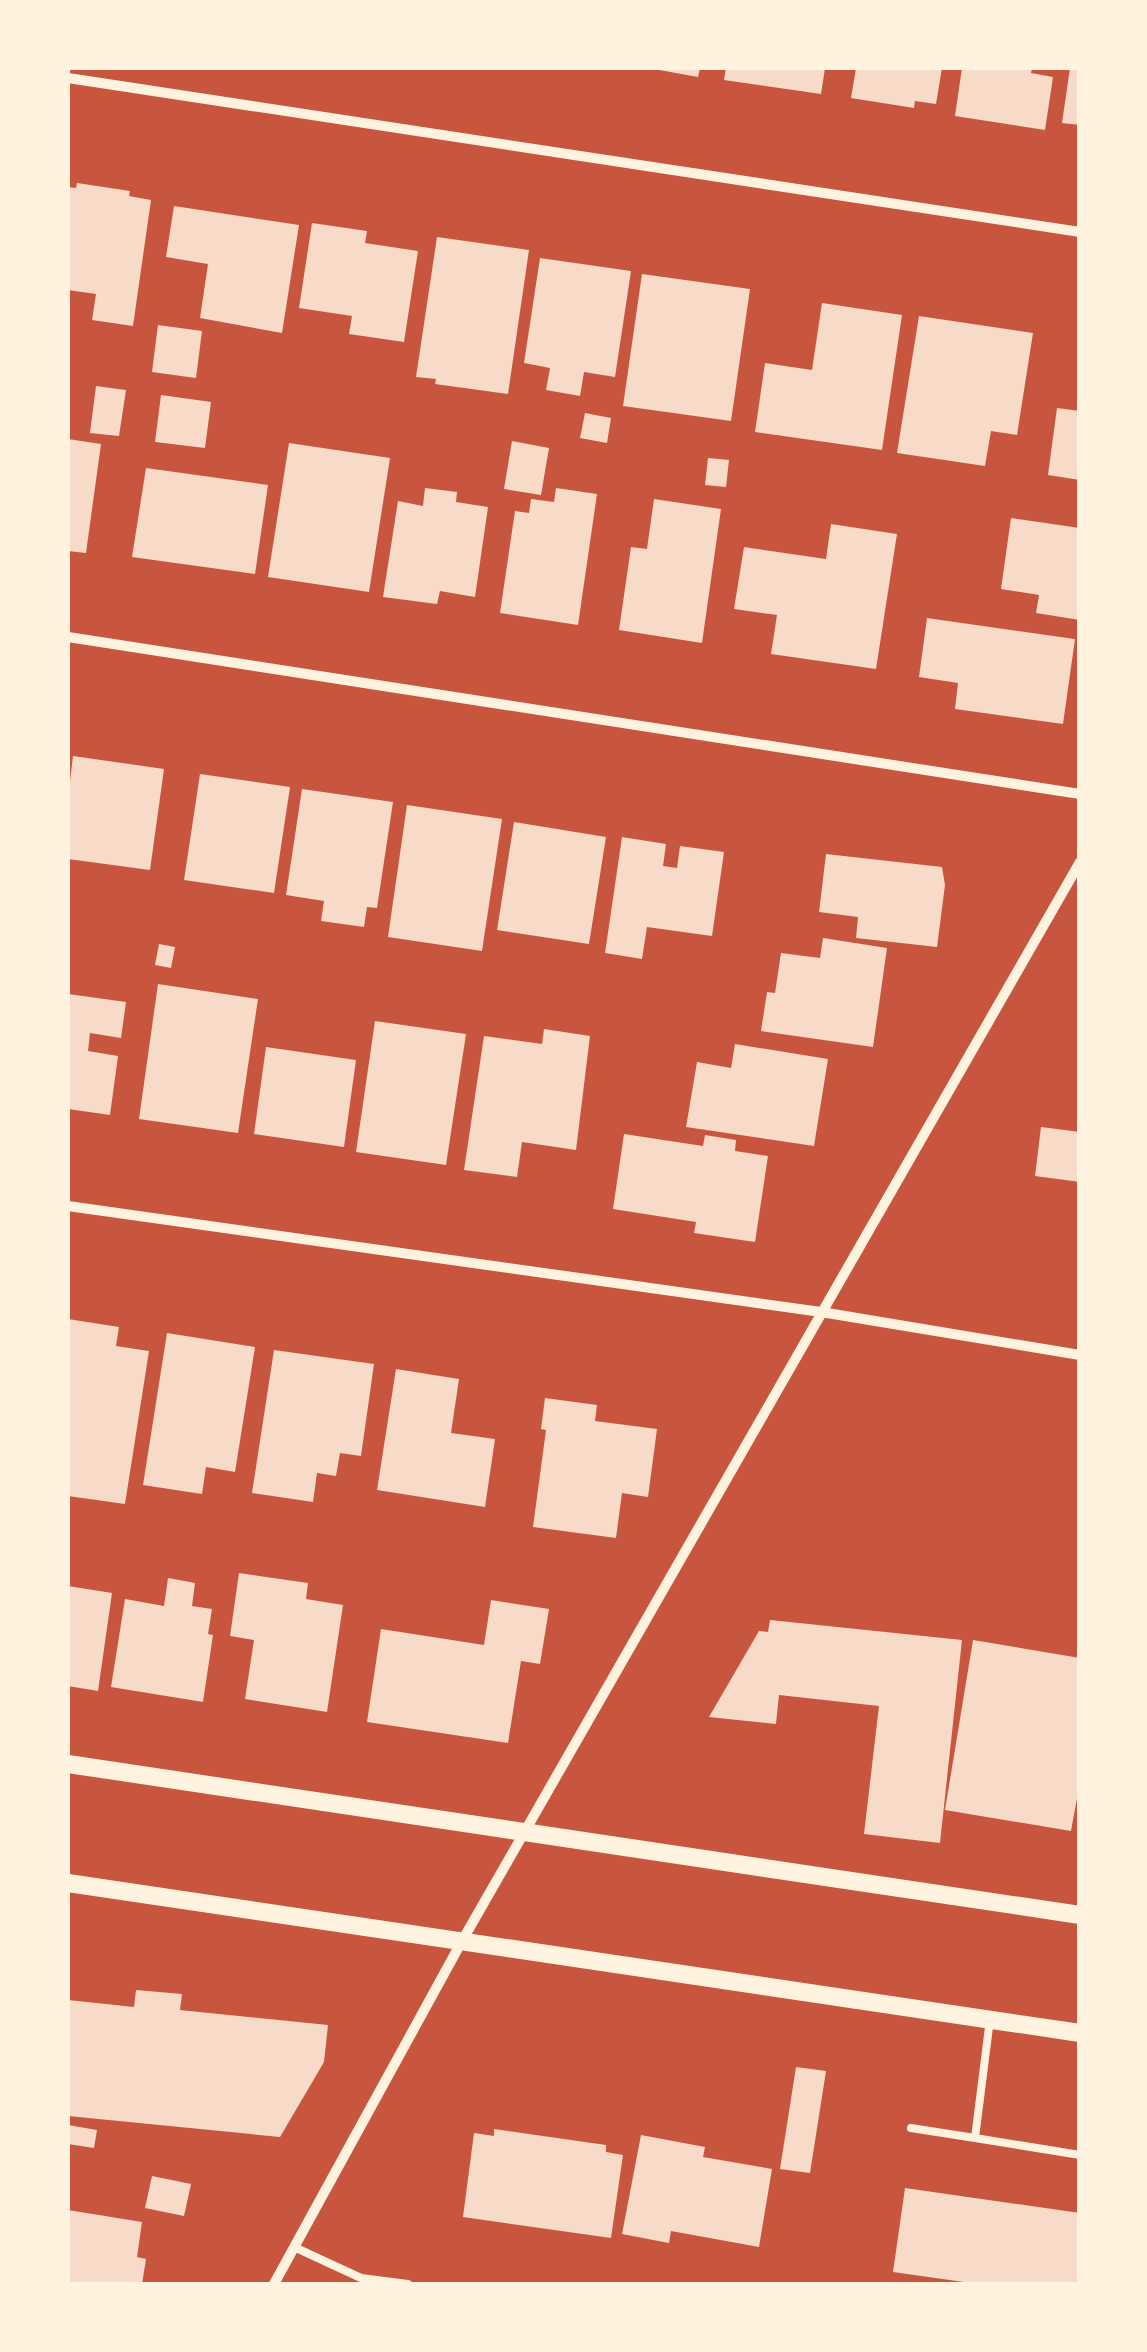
<svg xmlns="http://www.w3.org/2000/svg" width="1147" height="2352" viewBox="0 0 1147 2352" font-family="'Sofia Sans Condensed',sans-serif">
  <rect width="100%" height="100%" fill="#c8553d"/>
  <path fill="#f7dbc8" d="M648 68H700L698 77Z
    M726 68H825L821 94 724 80Z
    M856 68H942L936 104 915 101 914 108 851 98Z
    M962 68H1032L1031 73 1053 77 1045 130 955 116Z
    M1070 68H1080V125L1062 123Z
    M77 183 130 191 129 196 151 200 133 326 92 320 96 294 68 290V187L76 188Z
    M174 206 299 225 282 333 200 318 208 264 166 257Z
    M312 223 367 231 365 243 418 251 404 342 349 334 352 316 299 308Z
    M437 237 529 250 508 394 435 384 436 379 416 377Z
    M540 258 631 271 615 377 584 372 580 396 546 390 550 368 524 363Z
    M642 274 750 289 731 421 623 406Z
    M822 303 902 315 882 450 755 432 765 363 812 370Z
    M919 316 1033 333 1017 435 991 431 985 466 897 453Z
    M158 325 202 331 196 378 152 372Z
    M96 386 126 390 119 436 90 433Z
    M161 395 211 402 205 448 155 442Z
    M1057 408 1080 411V480L1048 475Z
    M585 413 611 418 607 443 580 438Z
    M68 439 101 444 86 553 68 551Z
    M512 441 549 448 541 495 504 489Z
    M289 443 390 458 369 592 268 577Z
    M708 458 729 460 726 487 705 485Z
    M146 468 268 485 255 574 132 557Z
    M425 488 457 492 456 502 488 507 475 597 440 591 437 604 383 597 398 501 423 506Z
    M556 488 597 494 578 625 500 613 515 511 529 513 531 499 554 502Z
    M654 499 721 509 702 643 619 630 631 547 647 549Z
    M1011 518 1080 528V620L1036 613 1039 595 1001 589Z
    M831 524 897 534 876 669 771 654 777 615 734 609 744 547 826 559Z
    M927 618 1075 639 1063 724 955 709 958 683 919 677Z
    M73 756 164 769 150 870 68 859V798Z
    M200 774 290 787 274 893 184 880Z
    M302 789 393 802 377 908 367 907 364 927 321 921 324 901 286 895Z
    M407 805 502 819 482 951 388 937Z
    M514 822 606 837 589 944 497 930Z
    M622 837 666 844 663 866 677 868 680 846 724 852 712 936 647 927 642 959 605 953Z
    M826 854 942 867 945 885 937 947 856 938 858 917 819 912Z
    M823 938 887 948 873 1047 761 1031 767 992 775 993 781 953 820 958Z
    M159 944 175 947 171 968 155 965Z
    M158 984 258 999 238 1133 139 1119Z
    M68 994 126 1002 121 1038 90 1033 88 1051 118 1056 110 1115 68 1109Z
    M375 1021 466 1034 446 1165 356 1152Z
    M544 1029 590 1036 576 1150 522 1142 517 1177 464 1170 484 1036 542 1044Z
    M735 1044 828 1059 814 1146 686 1127 697 1062 731 1068Z
    M266 1047 356 1060 344 1147 254 1134Z
    M1041 1127 1080 1132V1182L1035 1176Z
    M624 1134 703 1146 705 1135 736 1140 735 1151 768 1156 755 1242 694 1233 696 1222 613 1209Z
    M68 1319 119 1327 116 1346 149 1351 125 1504 68 1496Z
    M167 1333 255 1347 235 1472 206 1467 202 1494 143 1485Z
    M274 1350 374 1364 361 1456 340 1453 336 1476 317 1473 313 1502 252 1493Z
    M396 1369 459 1379 451 1433 495 1439 485 1507 377 1490Z
    M545 1398 597 1405 595 1421 657 1429 648 1497 622 1493 616 1538 533 1527 546 1430 541 1429Z
    M239 1573 308 1583 306 1599 343 1605 327 1712 245 1699 254 1640 230 1636Z
    M168 1578 195 1583 192 1606 212 1609 208 1634 213 1635 203 1702 111 1687 125 1599 164 1606Z
    M68 1586 112 1593 98 1691 68 1686Z
    M491 1600 549 1609 540 1664 521 1661 508 1743 367 1722 381 1629 484 1645Z
    M770 1620 962 1640 940 1843 864 1834 879 1706 779 1695 776 1724 709 1717 759 1631 768 1632Z
    M973 1640 1080 1658V1782L1071 1831 945 1810Z
    M136 1990 182 1994 180 2010 328 2025 324 2062 280 2137 68 2116V2000L134 2007Z
    M796 2067 826 2071 810 2173 780 2169Z
    M68 2125 97 2130 94 2148 68 2144Z
    M494 2129 606 2145V2152L623 2155 611 2238 463 2217 474 2133 494 2136Z
    M641 2135 705 2147 703 2157 772 2169 759 2247 671 2231 669 2243 622 2234Z
    M152 2176 191 2184 184 2216 145 2208Z
    M905 2188 1080 2213V2284H978L893 2272Z
    M68 2210 142 2222 137 2257 146 2259 142 2284H68Z"/>
  <g fill="none" stroke-linecap="round" stroke-linejoin="round">
    <path stroke="#fff3e0" stroke-width="8" d="M990 2019 975 2138 1080 2155
      M911 2128 975 2138
      M294 2247 361 2278 408 2284"/>
    <path stroke="#fff3e0" stroke-width="10" d="M68 78 1080 232
      M68 637 1080 794
      M68 1206 821 1312 1080 1355
      M274 2284 462 1941 1080 862"/>
    <path stroke="#fff3e0" stroke-width="18" d="M68 1764 1080 1915
      M68 1883 1080 2033"/>
  </g>
  <rect width="1147" height="2352" fill="none" stroke="#fff3e0" stroke-width="140"/>
</svg>
